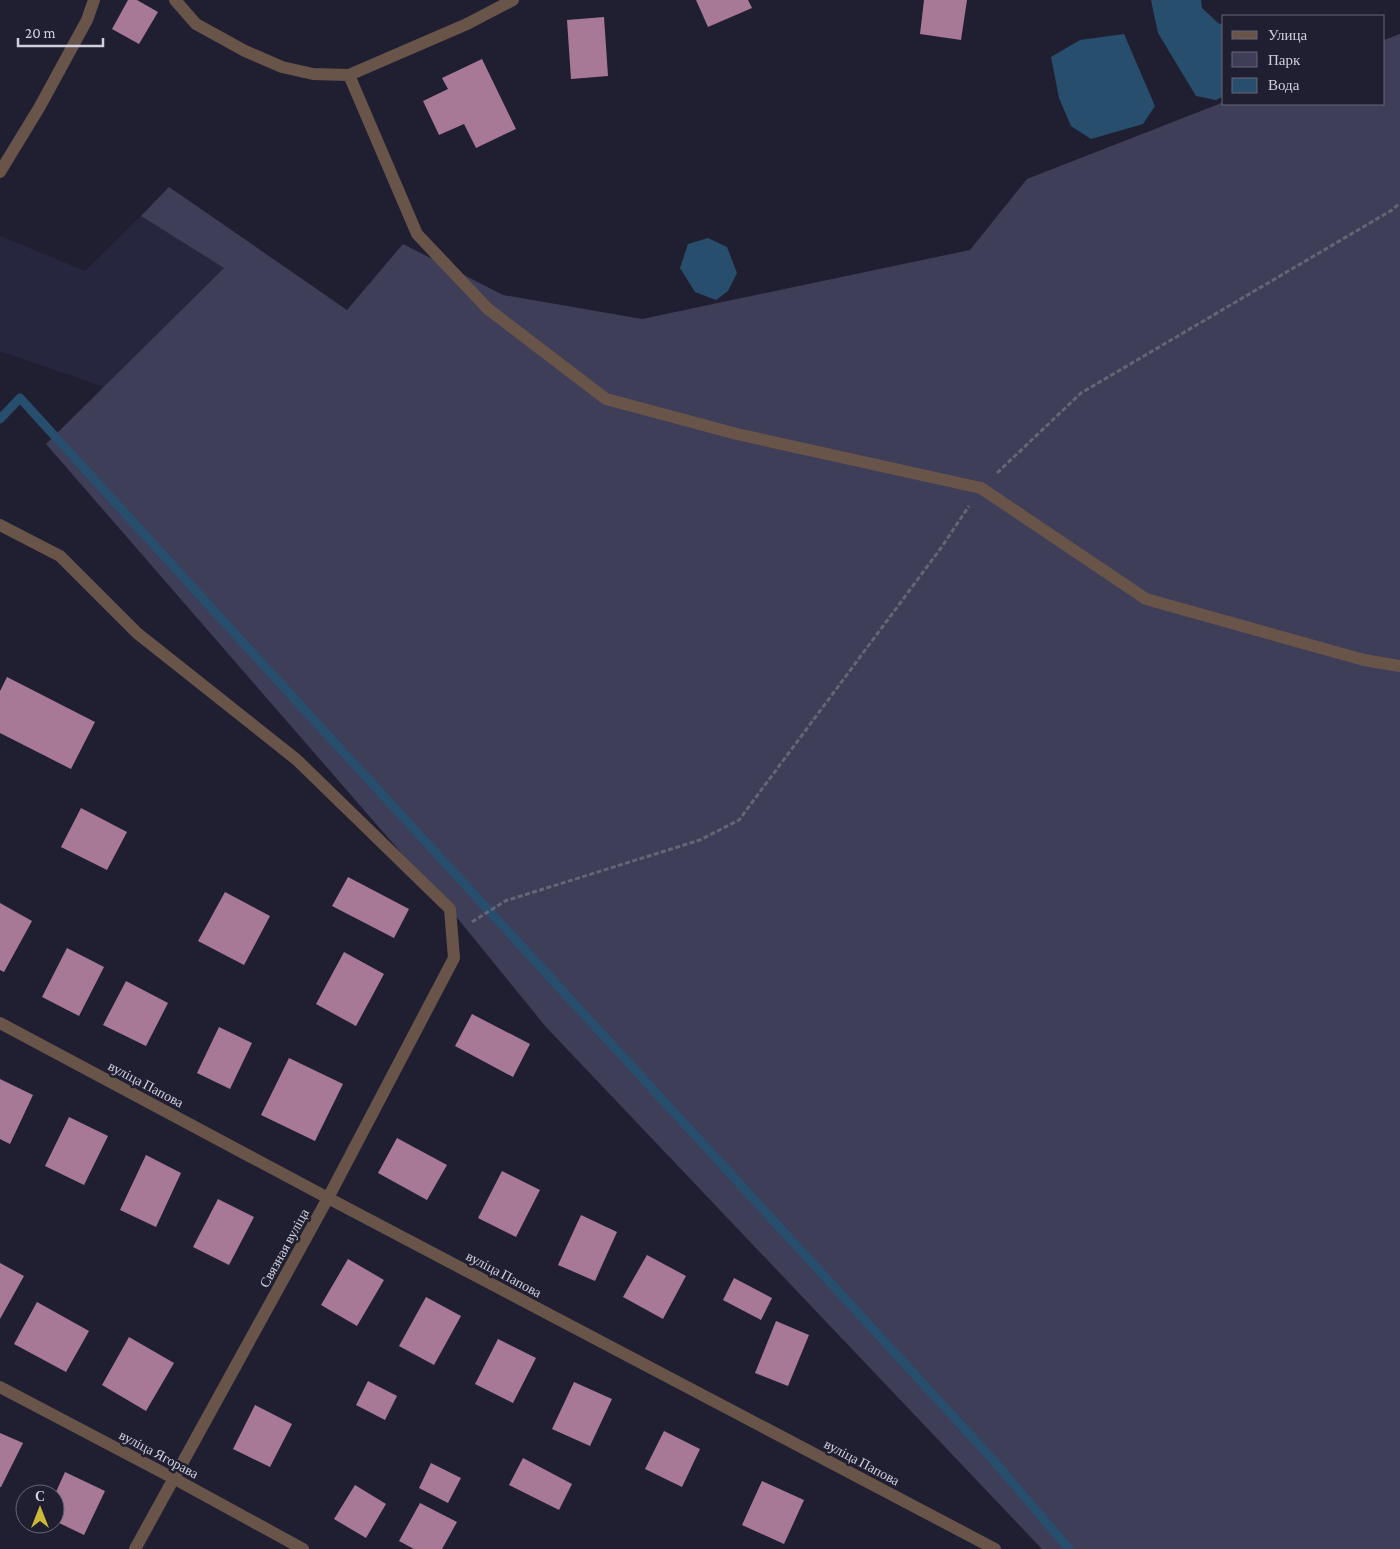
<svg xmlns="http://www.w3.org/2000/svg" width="1400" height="1549" viewBox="0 0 1400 1549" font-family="'Crimson Pro',serif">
  <rect width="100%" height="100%" fill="#201f32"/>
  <path fill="#27263f" d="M141 216 225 267 104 387 0 351V236L85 271Z"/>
  <path fill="#3e3e59" d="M1400 34V1549H1042L546 1027 450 909 46 444 224 268 141 216 169 187 347 310 403 244 503 295 642 319 970 250 1027 179 1224 102V104H1384V40Z"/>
  <path fill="#284e6e" d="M1151 0H1201L1202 8 1218 23 1224 25V96L1216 100 1196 96 1158 33Z
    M1124 34 1155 106 1143 124 1091 139 1071 126 1059 98 1051 57 1080 40Z
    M708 238 727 247 737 273 728 291 716 300 695 292 680 268 688 244Z"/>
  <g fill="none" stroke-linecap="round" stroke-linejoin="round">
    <path stroke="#284e6e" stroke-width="9" d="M0 419 20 398 268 670 994 1461 1069 1549"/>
  </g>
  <path fill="#a87996" d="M128 0H137L158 12 139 44 112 29Z
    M696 0H748L752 8 708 27Z
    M924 0H967L961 40 920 34Z
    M604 17 608 76 571 79 567 20Z
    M482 59 516 129 476 148 464 124 439 135 423 101 448 89 442 78Z
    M7 677 95 722 71 769 0 733V691Z
    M81 808 127 832 107 870 61 847Z
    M348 877 409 909 394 938 332 906Z
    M225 892 270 916 244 965 198 941Z
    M0 903 32 921 4 972 0 970Z
    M67 948 104 967 79 1016 42 997Z
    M344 952 384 974 356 1026 316 1004Z
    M126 981 168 1003 146 1046 103 1025Z
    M472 1014 530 1044 513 1077 455 1046Z
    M219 1027 252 1043 230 1089 197 1073Z
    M289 1058 343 1084 315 1141 261 1115Z
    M0 1079 33 1095 10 1144 0 1139Z
    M69 1117 108 1136 84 1185 45 1166Z
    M397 1138 447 1165 427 1200 378 1173Z
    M146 1155 181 1173 156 1227 120 1210Z
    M502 1171 540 1190 516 1237 478 1218Z
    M218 1199 254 1217 229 1265 193 1247Z
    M581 1215 617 1232 595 1281 558 1265Z
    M647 1255 686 1276 663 1319 623 1297Z
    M348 1259 384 1280 357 1326 321 1305Z
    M0 1263 24 1276 0 1319Z
    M734 1278 772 1298 761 1320 723 1300Z
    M426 1297 461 1316 434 1365 399 1346Z
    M37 1302 89 1331 66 1372 14 1344Z
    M776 1321 809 1335 788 1386 755 1373Z
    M129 1337 174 1363 146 1411 102 1385Z
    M498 1339 536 1358 513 1403 475 1384Z
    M368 1381 397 1396 385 1420 356 1405Z
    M574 1382 612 1399 590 1446 552 1429Z
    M255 1405 292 1424 270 1467 233 1449Z
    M664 1431 700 1449 682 1487 645 1469Z
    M0 1433 23 1443 1 1487H0Z
    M523 1458 572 1484 559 1510 509 1485Z
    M431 1463 461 1478 448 1503 419 1488Z
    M65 1472 105 1491 84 1535 55 1521V1494Z
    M762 1481 804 1500 784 1544 742 1525Z
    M355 1485 386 1504 366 1538 334 1519Z
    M420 1503 457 1522 442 1549H414L399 1541Z"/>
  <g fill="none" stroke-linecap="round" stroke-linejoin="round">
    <path stroke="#656575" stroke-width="3" stroke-dasharray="5 2.5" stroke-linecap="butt" d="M997 473 1081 393 1392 210 1400 203
      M472 922 505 901 700 840 739 820 941 548 969 506"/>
    <path stroke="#69544a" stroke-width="12" d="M175 0 196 24 245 51 282 67 313 74 349 75 467 24 513 0
      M349 75 417 234 488 309 606 399 737 434 981 488 1146 599 1364 660 1400 666
      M0 172 39 108 87 20 94 0
      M0 525 60 556 137 633 297 760 450 909 454 958 328 1198 135 1549
      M0 1023 328 1198 995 1549
      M0 1387 175 1479 303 1549"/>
  </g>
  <g text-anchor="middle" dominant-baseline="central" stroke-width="5" stroke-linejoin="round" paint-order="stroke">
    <g font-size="14" fill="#d0d0dd" stroke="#201f32">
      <text transform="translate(146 1084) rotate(28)">вуліца Папова</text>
      <text transform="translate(284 1248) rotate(-61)">Связная вуліца</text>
      <text transform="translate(504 1274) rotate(28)">вуліца Папова</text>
      <text transform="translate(159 1454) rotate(28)">вуліца Ягорава</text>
      <text transform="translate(862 1462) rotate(28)">вуліца Папова</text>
    </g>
  </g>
  <rect x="1222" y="15" width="162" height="90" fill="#201f32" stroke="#666676"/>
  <rect x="1232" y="31" width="25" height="8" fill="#69544a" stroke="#666676"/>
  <text x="1268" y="40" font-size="15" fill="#d0d0dd">Улица</text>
  <rect x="1232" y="52" width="25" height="15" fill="#3e3e59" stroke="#666676"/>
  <text x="1268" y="65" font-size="15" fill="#d0d0dd">Парк</text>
  <rect x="1232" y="78" width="25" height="15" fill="#284e6e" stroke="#666676"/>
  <text x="1268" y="90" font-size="15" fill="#d0d0dd">Вода</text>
  <g transform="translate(40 1509)"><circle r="24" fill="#201f32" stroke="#666676"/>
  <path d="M0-4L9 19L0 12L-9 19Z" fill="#cbb939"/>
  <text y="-8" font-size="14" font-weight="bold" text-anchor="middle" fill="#d0d0dd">С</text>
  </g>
  <path d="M18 38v8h85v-8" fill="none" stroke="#d0d0dd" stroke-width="2.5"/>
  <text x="25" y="38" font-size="15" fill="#d0d0dd" stroke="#201f32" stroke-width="4" paint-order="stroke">20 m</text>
</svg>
